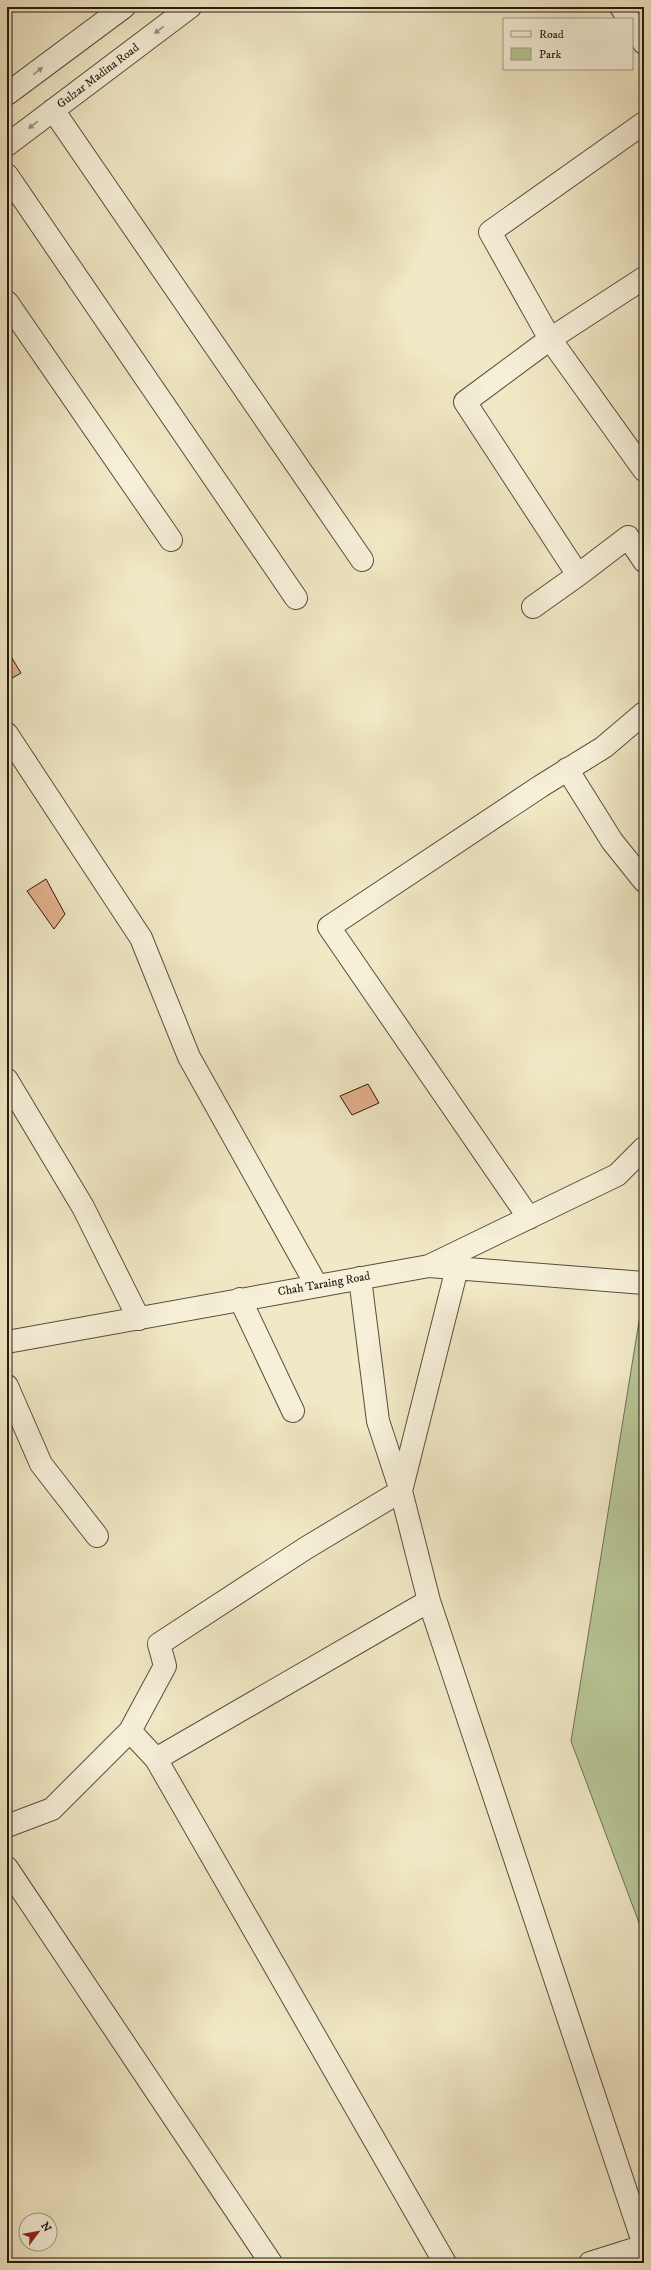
<svg xmlns="http://www.w3.org/2000/svg" width="651" height="2270" viewBox="0 0 651 2270" font-family="'IM FELL DW Pica',serif">
  <rect width="100%" height="100%" fill="#f1e8c5"/>
  <filter id="stains"><feTurbulence type="fractalNoise" baseFrequency=".005" numOctaves="4"/><feColorMatrix values="0 0 0 0 .2 0 0 0 0 .09 0 0 0 0 .02 0 0 0 .5 -.17"/></filter>
  <radialGradient id="worn" r=".72"><stop offset=".6" stop-color="#630" stop-opacity="0"/><stop offset="1" stop-color="#630" stop-opacity=".3"/></radialGradient>
  <path fill="#b8c696" stroke="#6e7054" d="M641 1309H644V1936L571 1741Z"/>
  <path fill="#e3b08d" stroke="#251b13" d="M10 655 21 673 7 681V657Z
    M46 879 65 914 54 929 27 891Z
    M368 1084 379 1103 352 1115 340 1096Z"/>
  <g fill="none" stroke-linecap="round" stroke-linejoin="round">
    <defs>
      <path id="minor" d="M621 7 629 19
        M632 24 644 43
        M7 94 124 7
        M53 110 362 560
        M644 123 490 232 550 339 644 470
        M7 145 190 7
        M7 175 296 598
        M644 278 550 339 465 402 578 575 628 537 644 561
        M7 302 171 540
        M533 607 578 575
        M7 734 141 938 189 1057 317 1286
        M567 769 612 841 644 881
        M7 1080 83 1207 139 1319
        M529 1218 329 927 541 786 604 747 644 713
        M429 1266 617 1175 644 1148
        M360 1278 378 1421 401 1491 429 1601 644 2245
        M240 1299 293 1411
        M7 1342 429 1266 644 1283
        M7 1386 41 1464 97 1536
        M130 1731 156 1759 429 1601
        M156 1759 445 2263
        M7 1826 52 1809 130 1731 165 1666 159 1644 306 1548 401 1491 457 1268
        M7 1868 271 2263
        M590 2263 644 2246"/>
    </defs>
    <use href="#minor" stroke="#584e40" stroke-width="24"/>
    <use href="#minor" stroke="#f6f0d9" stroke-width="22"/>
  </g>
  <defs><path id="oneway-solid" d="M-6-.8H1V-3.2L6.5 0L1 3.2V.8H-6Z"/></defs>
  <g fill="#989080">
    <use href="#oneway-solid" transform="translate(159 30) rotate(143)"/>
    <use href="#oneway-solid" transform="translate(38 71) rotate(-37)"/>
    <use href="#oneway-solid" transform="translate(33 125) rotate(143)"/>
  </g>
  <g text-anchor="middle" dominant-baseline="central" stroke-width="3" stroke-linejoin="round" paint-order="stroke">
    <g font-size="12" fill="#251b13" stroke="#f6f0d9">
      <text transform="translate(98 76) rotate(-37)">Gulzar Madina Road</text>
      <text transform="translate(324 1284) rotate(-10)">Chah Taraing Road</text>
    </g>
  </g>
  <rect width="651" height="2270" fill="none" stroke="#f1e8c5" stroke-width="24"/>
  <rect x="8" y="8" width="635" height="2254" fill="none" stroke="#251b13" stroke-width="2"/>
  <rect x="12" y="12" width="627" height="2246" fill="none" stroke="#251b13"/>
  <rect x="503" y="18" width="130" height="52" fill="#f6f0d9" stroke="#a29b8a"/>
  <rect x="511" y="31" width="20" height="6" fill="#f6f0d9" stroke="#a29b8a"/>
  <text x="539" y="38" font-size="12" fill="#251b13">Road</text>
  <rect x="511" y="48" width="20" height="12" fill="#b8c696" stroke="#a29b8a"/>
  <text x="539" y="58" font-size="12" fill="#251b13">Park</text>
  <g transform="translate(38 2232) rotate(58)"><circle r="19" fill="#f6f0d9" stroke="#a29b8a"/>
  <path d="M0-3L7 15L0 10L-7 15Z" fill="#8f2418"/>
  <text y="-6" font-size="11" font-weight="bold" text-anchor="middle" fill="#251b13">N</text>
  </g>
  <rect width="100%" height="100%" filter="url(#stains)"/>
  <rect width="100%" height="100%" fill="url(#worn)"/>
</svg>
